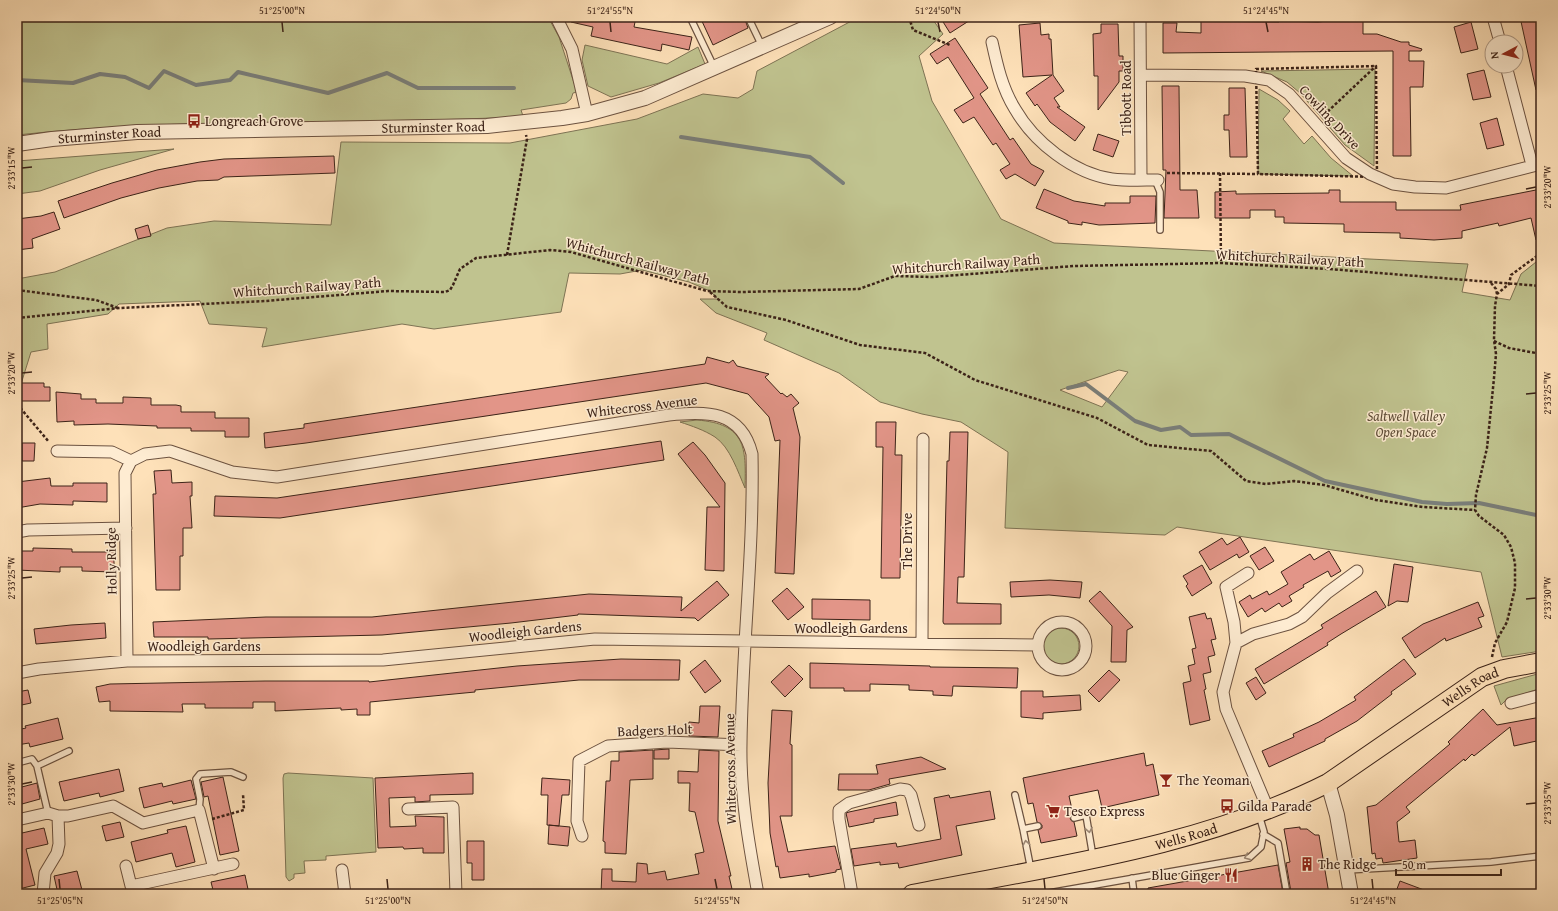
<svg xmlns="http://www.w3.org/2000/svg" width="1558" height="911" viewBox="0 0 1558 911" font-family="'Gentium Book Plus',serif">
  <rect width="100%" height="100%" fill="#fee1b9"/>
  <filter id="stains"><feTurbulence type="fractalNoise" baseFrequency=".005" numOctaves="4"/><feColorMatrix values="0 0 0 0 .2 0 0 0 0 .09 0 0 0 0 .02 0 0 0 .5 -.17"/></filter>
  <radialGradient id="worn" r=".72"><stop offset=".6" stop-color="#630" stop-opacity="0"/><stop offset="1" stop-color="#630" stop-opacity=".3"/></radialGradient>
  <path fill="#c0c38f" stroke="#7e7354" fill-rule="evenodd" d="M17 17H548L559 37 577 92 573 93 571 99 566 103 521 110 523 116 514 117C348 125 182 117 17 135Z
    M859 17H931L943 34 919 56 932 101 1001 219 1054 243 1468 264 1462 292 1510 300 1521 274 1541 258V651L1502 657 1481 572 1177 527 1165 535 1005 528 1008 452 961 422 922 414 880 402 839 373 764 340 767 333 716 313 700 299H718L710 291 689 282 642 270 620 274 569 273 561 312 434 329 402 324 262 347 267 328 209 324 200 301 119 304 108 314 47 324 48 349 31 352 21 384 17 386V279L55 272 167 228 214 221 331 225 341 142 510 143 637 119 703 94 738 98 753 89 757 71ZM1119 370 1128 372 1102 407 1060 390Z
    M585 45 667 64 698 47 705 64 659 83 611 97 588 86 582 60Z
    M1375 69 1374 166 1345 145 1300 93 1287 82 1261 71Z
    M1259 89 1278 100 1290 111 1283 119 1304 144 1312 136 1331 158 1353 176 1258 174Z
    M174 149 100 170 40 191 17 194V161Z
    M697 420C746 424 746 447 745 488 738 472 730 447 715 437 704 430 692 426 680 422Z
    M1043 646a18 18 0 1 1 36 0a18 18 0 1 1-36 0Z
    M1541 673V688L1506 700 1501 705 1494 686Z
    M288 773 373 778 376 852 326 856V860L304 861 305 873 294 874V878L289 881 286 877 283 778 284 774Z"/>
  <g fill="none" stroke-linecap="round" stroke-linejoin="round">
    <path stroke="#7a7e79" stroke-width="4" d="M17 80 73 83 100 74 125 77 149 88 164 71 196 85 230 80 238 72 328 93 387 73 418 88H514
      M681 137 810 157 843 183
      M1068 388 1086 384 1135 421 1161 430 1180 427 1191 435 1229 434 1325 481 1422 502 1447 504 1479 503 1541 516"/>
  </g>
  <path fill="#e29588" stroke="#3c2318" d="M571 17H636L634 27 692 37 689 50 662 44 661 51 591 36 593 27 571 22Z
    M700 17H744L748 28 713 45Z
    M940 17H975L950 33Z
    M1520 17H1537L1539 29 1541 28V89L1536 90Z
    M1337 20H1363V34H1377L1401 42H1409V45L1422 49 1421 51H1409V61H1424L1423 87H1410L1411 156H1393V51L1163 53V23H1177L1176 32 1201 33V21L1279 22V21L1318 22Z
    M1471 22 1478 49 1461 53 1454 27Z
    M1040 23 1041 35 1049 34V39H1051L1053 75 1064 91 1054 98 1060 107H1057L1085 127 1075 141 1050 122 1037 104 1035 106 1026 93 1052 75 1023 77 1019 25Z
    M1101 24H1118L1119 56H1123V71H1119V82L1098 110V76H1094L1093 34 1101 33Z
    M955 38 988 88 980 94 1010 140 1013 138 1031 164 1044 171 1035 186 1015 174 1006 179 1000 170 1010 164 996 143 993 145 974 117 963 123 954 110 974 98 948 57 937 64 930 54Z
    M1484 70 1491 97 1473 100 1467 74Z
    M1162 86H1179L1180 190H1197L1199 218H1164L1166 170H1163Z
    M1229 88H1245L1247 157H1230L1229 130H1224V115H1229Z
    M1497 118 1504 145 1487 149 1480 123Z
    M1098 134 1119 141 1113 157 1093 150Z
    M334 156 335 173 224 177 218 180 197 181 159 188 121 198 64 218 58 201 112 183 157 170 200 162 224 159Z
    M1044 189 1074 201 1105 206V203H1130V196H1156L1155 223 1099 225 1082 222V225L1068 223V221L1036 208Z
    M1541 189V239L1536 240 1531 218 1499 226 1498 223 1462 231V238L1434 240 1400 238V233L1344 232V224L1284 223V217H1275V210H1250V218H1215V192L1236 191V194L1329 193V190H1340V202H1396V210H1461L1460 205Z
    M54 212 60 229 32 239 33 248 17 250V219L41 216Z
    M148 225 151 236 138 239 135 229Z
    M707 357 729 363 733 360 737 366 769 374 765 377 781 394 782 393 787 397 791 394 799 403 793 408 800 437 794 574 775 573 780 440 775 441 769 417 748 394 706 383 306 443 265 448 264 433 304 428V424L705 364Z
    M17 383H44V387H50V401H17Z
    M56 392 81 394V399H96V403H123V397L151 398V405H176L181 406V412H215V418H249V437H225V431H191V428H157V426L108 424 74 425V421L57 422Z
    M876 422H896L895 455H902L900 578H881L883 447H876Z
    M950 432H968L964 577H958L957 603 1001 604V624H944L943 622 947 461H949Z
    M661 441 664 460 280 518 214 516 215 496 277 498Z
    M693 442 705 455 725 483 724 571 705 570 707 507H720L678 454Z
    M22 443H35L34 461H22Z
    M171 470 172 483 192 482V496H190L192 528H183V556H180V590H156L153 494H156L154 471Z
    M50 478 51 486H73V483H107V502L73 501V505L40 504 17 508V482Z
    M1240 537 1249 552 1239 558 1237 554 1210 570 1199 552 1222 538 1227 545Z
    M1265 547 1274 561 1259 570 1250 556Z
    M33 548 72 549V552H114V572L82 571V567H60V572L17 570V551H33Z
    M1329 551 1341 571 1331 577 1328 571 1303 585 1304 587 1289 596 1292 601 1282 607 1279 603 1265 612 1262 608 1248 617 1239 602 1250 595 1252 599 1267 591 1269 595 1288 584 1281 572 1310 554 1314 560Z
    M1394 564 1413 567 1408 602 1397 601 1388 606Z
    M1202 565 1212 583 1192 596 1186 586 1188 584 1183 576Z
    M1050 580 1082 582 1080 598 1049 595 1011 597 1010 582Z
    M717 581 729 595 698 621 695 618 578 614V615L511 623 382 635 208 639V637H154L153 622 266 617H372L589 594 682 597 681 611Z
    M787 588 804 607 788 620 772 601Z
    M1100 591 1133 627 1127 630 1126 662H1111L1112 626 1089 601Z
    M1376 591 1386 607 1341 634 1327 643 1328 645 1264 684 1255 669 1323 628 1321 625Z
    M812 599 870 600V620L812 619Z
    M1478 602 1484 616 1478 618 1482 627 1446 641 1445 638 1415 658 1402 638 1423 624Z
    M1205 613 1207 619 1211 618 1216 639 1211 640 1215 655 1208 657 1211 672 1203 674 1206 689 1204 690 1210 720 1190 725 1183 683 1191 681 1188 666 1195 664 1192 649 1196 648 1189 617Z
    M105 623 106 638 36 644 34 629 71 625Z
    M621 659 680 660 679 680H579L475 690V692L370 702V715H357V709L341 710V708L275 711V702H253V708H205V704H182L183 712 110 711V701L99 702 96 687 110 684 265 681H369V682L517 666Z
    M1404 659 1416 674 1391 692 1392 694 1357 721 1325 739V741L1269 767 1262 751 1294 737 1293 734 1319 722 1356 700 1354 697Z
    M705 660 721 681 705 693 690 672Z
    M810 663 930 666V667L1018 668 1017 688 953 686 952 696 933 695V691L909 690V685L870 684V691H844V688H810Z
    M789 665 803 679 785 697 771 682Z
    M1109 670 1120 680 1099 702 1088 691Z
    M1256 677 1266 693 1256 700 1246 683Z
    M28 690 31 703 17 706V692Z
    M1021 691H1043V697L1080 695 1081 710 1043 713V719L1021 717Z
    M700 706H720L718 737 689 736V722L699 723Z
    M1483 709 1497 725 1541 717V740L1514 746 1510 727 1474 756 1472 754 1465 761 1464 759 1406 807 1410 812 1397 822 1399 842 1415 840 1417 858 1383 863 1382 858 1376 859 1375 853 1372 854 1367 807 1376 805 1420 769 1450 744 1448 742Z
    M772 710 792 711 790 744 792 745V816H780L788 852 835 846 841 869 836 870V872L809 877V874L780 878 778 866 776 867 770 833 768 783Z
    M58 718 63 739 30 747 29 743 17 745V730L26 728 25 726Z
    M669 749V759H654V750Z
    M653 750V779L630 780 626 854 605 853V842L603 841 606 781H610L611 761H619V752Z
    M699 750 719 751 718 821 731 876H729L732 889 709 894H601L602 869H612V881L636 882 637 863 647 864 648 874 665 871 667 880 699 874 695 854 704 852 695 812 689 811 690 783H678V771L698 772Z
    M1144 753 1146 766 1153 764 1159 795 1102 808 1098 790 1069 796 1073 814 1070 819 1074 822 1077 836 1041 843 1038 830 1042 828V825L1037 822 1033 803 1028 804 1023 778Z
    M921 757 946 769 889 779 890 784 869 790H838L839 774H878L876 765Z
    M119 769 124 791 100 797 99 793 64 801 59 782Z
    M473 773V794L430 795V801L415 802V797L389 798 390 827 416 826 415 816 444 817V853H423V848L404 849 403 847 378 848 375 778Z
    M223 777 239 851 220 855 208 796 204 797 201 782Z
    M542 778 570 780 569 795H562L559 826 547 825 548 795H541Z
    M191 780 196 799 173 804 172 801 144 808 139 788 162 783 163 787Z
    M37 783 40 799 22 804 18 788Z
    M990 791 995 819 956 826 962 855 899 868 898 863 880 865V862L854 866 851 849 896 843 897 847 941 839 934 798 949 795 950 798Z
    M896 802 898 815 874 819V822L849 827 846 813 849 812Z
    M120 822 124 837 106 841 102 826Z
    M549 825 570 827 568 846 548 844Z
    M186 826 195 862 176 867 172 853 136 862 131 842 168 833 167 830Z
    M1300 827V829H1307L1315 835H1319L1329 894H1296L1295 891 1291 892 1286 863 1290 862 1284 829Z
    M44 828 48 844 26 849 35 885 19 889 17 881V830L21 829 22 833Z
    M467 841H484V880H472V863H467Z
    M1278 865 1283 893 1148 894V888Z
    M77 871 82 890 58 894 54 876Z
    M245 875 249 894H214L211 882Z
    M1400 881 1432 893 1431 894H1395Z"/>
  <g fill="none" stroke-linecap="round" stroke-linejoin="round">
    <defs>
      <path id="service" d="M690 17 714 67
        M748 17 762 46
        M1155 180 1160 192V230
        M17 763 32 759 37 766 48 813
        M37 766 69 751
        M1015 795 1023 829
        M199 810 200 799 196 779 200 774 231 772 243 777
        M1074 818 1086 815 1093 857
        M1263 834 1278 843 1287 894
        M1031 870 1023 829 1038 826
        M1347 870 1491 862 1541 856
        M1132 878 1134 894
        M981 883 984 894
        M1043 894 1249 858 1261 847 1264 832 1259 815"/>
      <path id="minor" d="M556 17 572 49 587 114
        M1140 17 1141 179
        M1493 17 1500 42
        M992 42C997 65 1002 88 1015 109 1034 142 1073 173 1112 179 1126 181 1143 180 1158 180
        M1506 66 1532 165
        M1141 75 1245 76 1269 80 1289 94 1346 158 1370 174 1393 184 1415 187 1446 188 1541 164
        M57 451 112 452 131 461
        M131 461 145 454 170 451 232 472 277 477 669 415C706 411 741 410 752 454 754 551 742 648 741 744 740 795 749 845 758 894
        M17 532 28 530 126 528
        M1038 646a24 24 0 1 1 48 0a24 24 0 1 1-48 0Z
        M922 643 923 439
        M1236 643 1234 622 1226 587 1248 573
        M127 661 125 473 131 461
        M17 673 39 669 127 661 383 660 595 639 1038 645
        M1511 703 1541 695
        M408 809 453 807 456 894
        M1268 809 1226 709 1223 692 1236 643 1253 634 1289 624 1302 617 1327 593 1357 571
        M17 820 48 813 58 816H68L113 806 143 823 199 810 214 869
        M582 836 577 821 579 761 608 746 667 742 741 745
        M126 866 131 886 233 864
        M342 870 345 894
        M43 894 45 873 57 853 59 844 58 816
        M852 894 839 819V810L849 803 900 789 907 790 911 795 919 825"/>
      <g id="tertiary">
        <path id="s1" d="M17 144 52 139 137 132 487 126 562 118 587 114 645 98 830 17"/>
        <path d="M1328 783 1337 815 1351 894"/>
      </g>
      <g id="trunk">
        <path id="s2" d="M912 894C1052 866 1199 848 1328 783L1482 677 1504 669 1541 662"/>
      </g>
    </defs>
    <use href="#service" stroke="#6c5240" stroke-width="8"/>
    <use href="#minor" stroke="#6c5240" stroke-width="13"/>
    <use href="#tertiary" stroke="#6c5240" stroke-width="16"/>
    <use href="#trunk" stroke="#3c2318" stroke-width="20"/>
    <path stroke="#3c2318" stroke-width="2.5" stroke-dasharray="3 2" stroke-linecap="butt" d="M909 17 913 30 950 45
      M1376 66 1377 177 1258 174 1256 69Z
      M1324 115 1376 66
      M1167 173 1258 174
      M1220 173 1221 263
      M507 255 527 139 526 135
      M1491 283 1496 289 1497 294
      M17 290 96 300 118 308
      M710 292 727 307 786 320 860 345 925 353 975 380 1097 418 1148 445 1211 451 1246 481 1266 484 1294 481 1324 485 1376 500 1423 507 1475 510
      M17 318 120 308 265 301 388 291 445 292 450 290 453 285 460 269 476 258 550 250 571 252 707 291 742 292 859 289 895 276 932 277 1074 266 1221 263 1329 269 1541 286
      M1494 341 1509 348 1541 354
      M17 404 49 442
      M1492 657 1495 643 1507 622 1515 588V563L1511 547 1504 535 1479 516 1475 510 1476 495 1487 448 1494 378 1496 354 1494 340 1495 306 1497 294 1509 284 1511 275 1541 253
      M212 819 244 810 243 794"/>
    <use href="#service" stroke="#feecd2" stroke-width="5.5"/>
    <use href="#minor" stroke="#feecd2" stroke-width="11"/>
    <use href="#tertiary" stroke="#feecd2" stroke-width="14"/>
    <use href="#trunk" stroke="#fee1b9" stroke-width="18"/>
  </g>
  <defs><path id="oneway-chevron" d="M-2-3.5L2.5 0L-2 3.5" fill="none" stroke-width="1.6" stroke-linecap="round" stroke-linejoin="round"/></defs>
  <g stroke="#9d8875">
    <use href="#oneway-chevron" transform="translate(1089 830) rotate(80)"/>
    <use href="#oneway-chevron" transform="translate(1026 843) rotate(-100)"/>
    <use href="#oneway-chevron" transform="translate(1247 857) rotate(158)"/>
  </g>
  <path fill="none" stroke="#3c2318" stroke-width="1.5" d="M282 22 283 32M610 22 611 32M938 22 940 32M1266 22 1268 32M22 168 32 167M1526 189 1536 187M22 373 32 372M1526 394 1536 393M22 578 32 577M1526 599 1536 598M22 784 32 782M1526 804 1536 803M59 879 60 889M387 879 388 889M715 879 717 889M1044 879 1045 889M1372 879 1373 889"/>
  <defs>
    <symbol id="bus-bare" viewBox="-9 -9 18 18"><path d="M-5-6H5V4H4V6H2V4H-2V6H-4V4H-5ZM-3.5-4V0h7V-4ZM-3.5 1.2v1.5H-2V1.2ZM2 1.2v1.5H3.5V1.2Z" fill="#8f2418" stroke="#feecd2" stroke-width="2.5" paint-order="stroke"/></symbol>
    <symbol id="bar-bare" viewBox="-9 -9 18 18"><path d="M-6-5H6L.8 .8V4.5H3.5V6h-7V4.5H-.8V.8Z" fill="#8f2418" stroke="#feecd2" stroke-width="2.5" paint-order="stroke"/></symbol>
    <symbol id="supermarket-bare" viewBox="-9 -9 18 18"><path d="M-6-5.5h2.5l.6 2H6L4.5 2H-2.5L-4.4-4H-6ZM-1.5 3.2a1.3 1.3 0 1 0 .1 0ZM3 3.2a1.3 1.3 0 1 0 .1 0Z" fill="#8f2418" stroke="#feecd2" stroke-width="2.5" paint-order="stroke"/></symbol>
    <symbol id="building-bare" viewBox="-9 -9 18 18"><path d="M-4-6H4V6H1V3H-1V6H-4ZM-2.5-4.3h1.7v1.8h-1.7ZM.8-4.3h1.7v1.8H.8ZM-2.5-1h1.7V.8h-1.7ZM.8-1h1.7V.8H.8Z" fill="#8f2418" stroke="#feecd2" stroke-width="2.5" paint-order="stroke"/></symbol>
    <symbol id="restaurant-bare" viewBox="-9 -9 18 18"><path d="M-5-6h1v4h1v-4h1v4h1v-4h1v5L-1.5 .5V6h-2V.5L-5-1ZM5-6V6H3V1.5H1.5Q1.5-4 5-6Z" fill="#8f2418" stroke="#feecd2" stroke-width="2.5" paint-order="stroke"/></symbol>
  </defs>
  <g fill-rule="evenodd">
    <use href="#bus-bare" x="184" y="111" width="20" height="20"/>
    <use href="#bar-bare" x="1156" y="770" width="20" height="20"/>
    <use href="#bus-bare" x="1217" y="796" width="20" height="20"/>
    <use href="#supermarket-bare" x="1043" y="801" width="20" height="20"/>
    <use href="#building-bare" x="1297" y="854" width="20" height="20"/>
    <use href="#restaurant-bare" x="1221" y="865" width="20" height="20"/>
  </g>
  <g text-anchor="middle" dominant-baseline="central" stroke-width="3" stroke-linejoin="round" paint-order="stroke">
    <g font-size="14" fill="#3c2318" stroke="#feecd2">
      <text transform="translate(1126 98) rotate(-90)">Tibbott Road</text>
      <text transform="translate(1330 117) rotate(47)">Cowling Drive</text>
      <text stroke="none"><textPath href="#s1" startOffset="417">Sturminster Road</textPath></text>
      <text stroke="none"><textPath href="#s1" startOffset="93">Sturminster Road</textPath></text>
      <text transform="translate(1290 258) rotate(3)">Whitchurch Railway Path</text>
      <text transform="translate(638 261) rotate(15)">Whitchurch Railway Path</text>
      <text transform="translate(966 264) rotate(-4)">Whitchurch Railway Path</text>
      <text transform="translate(307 287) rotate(-4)">Whitchurch Railway Path</text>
      <text transform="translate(642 406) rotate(-7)">Whitecross Avenue</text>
      <text transform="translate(907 541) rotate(-90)">The Drive</text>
      <text transform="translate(111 561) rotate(-91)">Holly Ridge</text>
      <text x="851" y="628">Woodleigh Gardens</text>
      <text transform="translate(525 631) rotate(-6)">Woodleigh Gardens</text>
      <text x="204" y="646">Woodleigh Gardens</text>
      <text stroke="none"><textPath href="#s2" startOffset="604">Wells Road</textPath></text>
      <text transform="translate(655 730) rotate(-2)">Badgers Holt</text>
      <text transform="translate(730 769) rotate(-91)">Whitecross Avenue</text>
      <text stroke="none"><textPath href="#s2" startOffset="280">Wells Road</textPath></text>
    </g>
    <g font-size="14" fill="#3c2318" stroke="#feecd2" text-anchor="start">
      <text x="205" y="121">Longreach Grove</text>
      <text x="1177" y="780">The Yeoman</text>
      <text x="1238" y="806">Gilda Parade</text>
      <text x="1064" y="811">Tesco Express</text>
      <text x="1318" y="864">The Ridge</text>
      <text x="1220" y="875" text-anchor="end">Blue Ginger</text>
    </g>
    <g font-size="14" font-style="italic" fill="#5d4b36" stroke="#feecd2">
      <text x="1406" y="416">Saltwell Valley<tspan x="1406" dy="16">Open Space</tspan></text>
    </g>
  </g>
  <rect width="1558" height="911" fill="none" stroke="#fee1b9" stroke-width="44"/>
  <g transform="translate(1504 54) rotate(263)"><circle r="19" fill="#feecd2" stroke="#b09c88"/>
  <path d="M0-3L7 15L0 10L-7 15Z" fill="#8f2418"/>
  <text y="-6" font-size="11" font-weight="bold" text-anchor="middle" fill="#3c2318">N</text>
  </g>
  <path d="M1396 869v6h105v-6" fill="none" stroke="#3c2318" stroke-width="2"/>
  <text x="1402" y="869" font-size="12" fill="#3c2318" stroke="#feecd2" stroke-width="3" paint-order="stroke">50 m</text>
  <rect x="22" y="22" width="1514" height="867" fill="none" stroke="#3c2318" stroke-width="1.5"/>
  <g font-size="10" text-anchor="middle" fill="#3c2318">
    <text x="282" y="14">51°25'00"N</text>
    <text x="610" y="14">51°24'55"N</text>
    <text x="938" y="14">51°24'50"N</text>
    <text x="1266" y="14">51°24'45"N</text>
    <text transform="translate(11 168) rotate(-90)" y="4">2°33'15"W</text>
    <text transform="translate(1547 187) rotate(-90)" y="4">2°33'20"W</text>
    <text transform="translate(11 373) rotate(-90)" y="4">2°33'20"W</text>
    <text transform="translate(1547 393) rotate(-90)" y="4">2°33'25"W</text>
    <text transform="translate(11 578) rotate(-90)" y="4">2°33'25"W</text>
    <text transform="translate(1547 598) rotate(-90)" y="4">2°33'30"W</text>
    <text transform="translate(11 784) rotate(-90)" y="4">2°33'30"W</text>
    <text transform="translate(1547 803) rotate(-90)" y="4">2°33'35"W</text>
    <text x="60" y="904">51°25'05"N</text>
    <text x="388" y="904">51°25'00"N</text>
    <text x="717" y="904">51°24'55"N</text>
    <text x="1045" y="904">51°24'50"N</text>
    <text x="1373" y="904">51°24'45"N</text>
  </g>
  <rect width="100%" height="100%" filter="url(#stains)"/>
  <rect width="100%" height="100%" fill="url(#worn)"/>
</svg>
